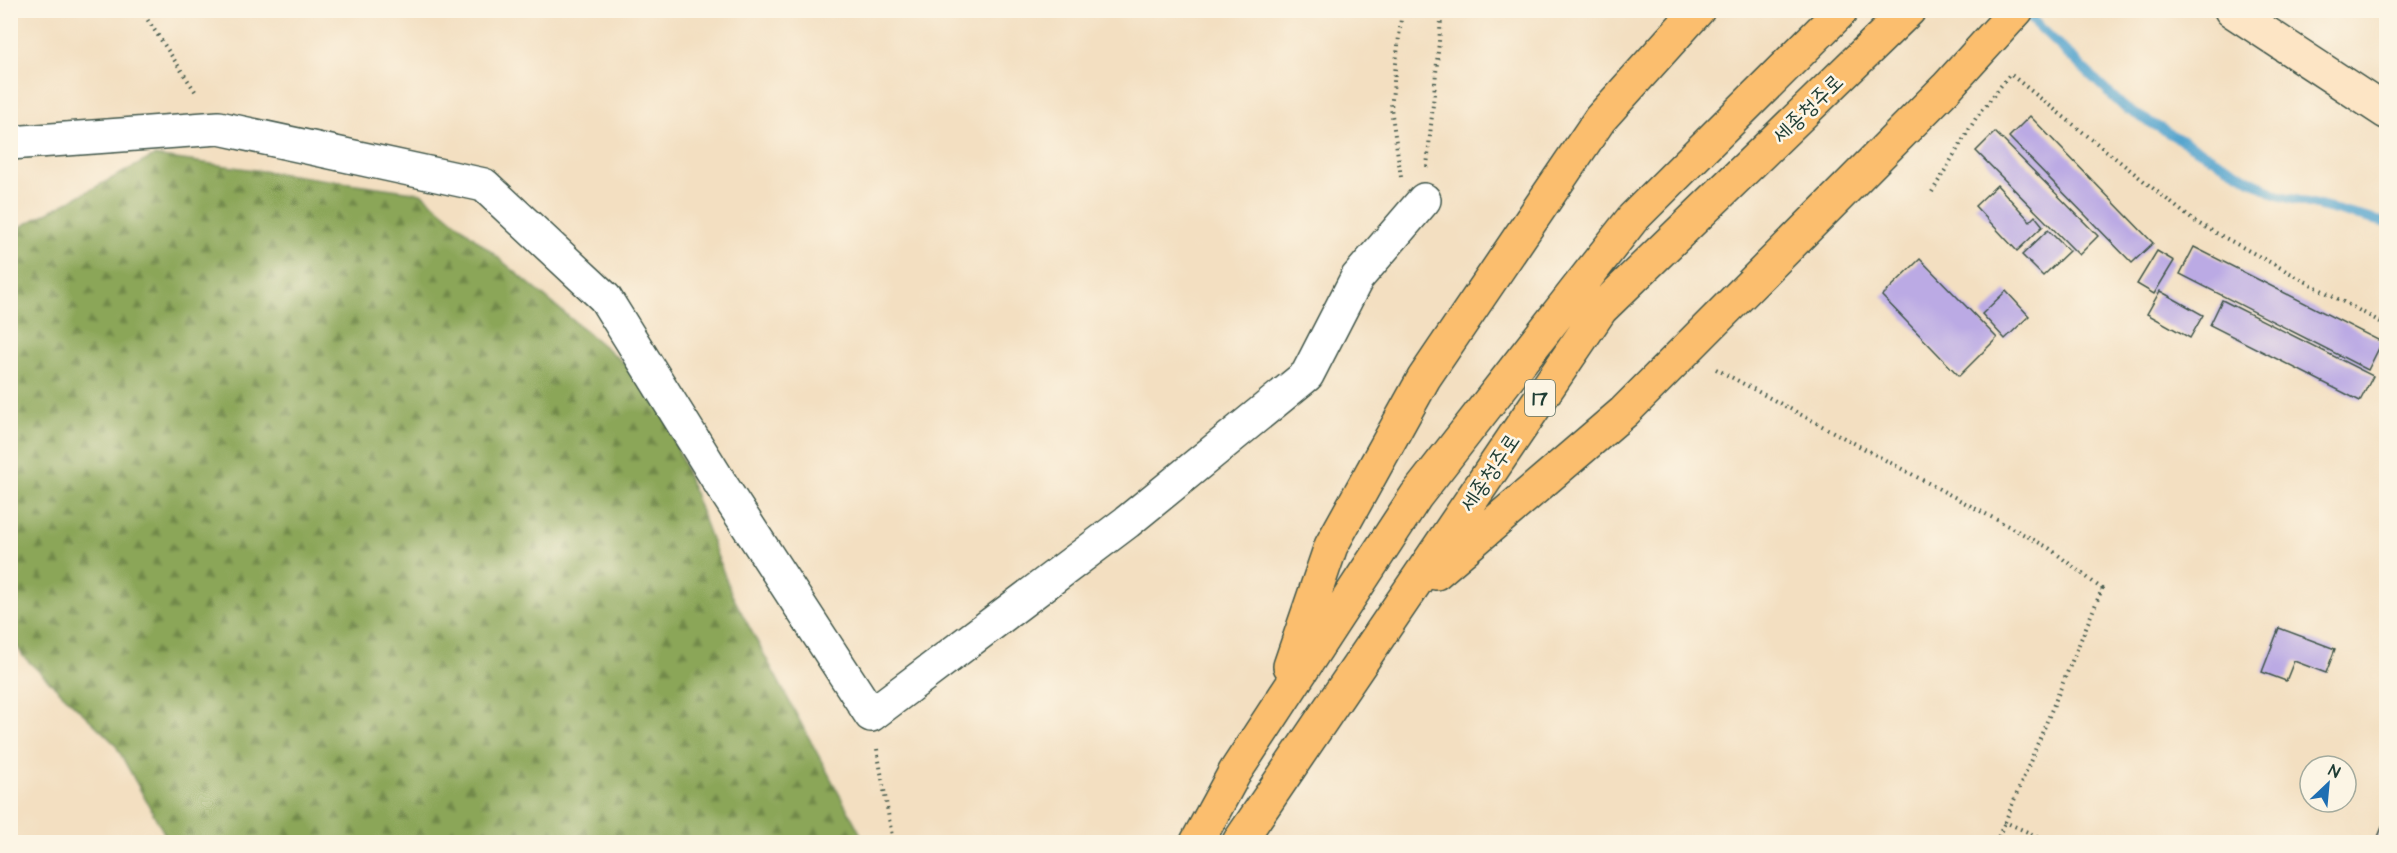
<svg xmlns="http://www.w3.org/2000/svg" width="2397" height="853" viewBox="0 0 2397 853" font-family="'Architects Daughter','Poor Story',sans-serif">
  <defs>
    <pattern id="forest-firs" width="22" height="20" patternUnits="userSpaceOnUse" patternTransform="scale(1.5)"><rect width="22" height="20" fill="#8ba659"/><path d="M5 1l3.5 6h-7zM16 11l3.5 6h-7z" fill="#71884a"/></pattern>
  </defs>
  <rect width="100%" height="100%" fill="#fcf5e5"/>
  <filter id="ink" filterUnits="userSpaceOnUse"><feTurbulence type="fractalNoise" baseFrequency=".0167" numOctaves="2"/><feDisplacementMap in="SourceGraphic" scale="12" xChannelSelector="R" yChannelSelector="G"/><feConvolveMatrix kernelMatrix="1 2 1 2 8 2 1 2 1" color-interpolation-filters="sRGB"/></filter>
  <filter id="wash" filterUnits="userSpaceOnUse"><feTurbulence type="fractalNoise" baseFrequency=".008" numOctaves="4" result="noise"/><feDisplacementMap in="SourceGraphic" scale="24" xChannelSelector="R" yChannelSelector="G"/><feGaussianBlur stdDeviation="1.35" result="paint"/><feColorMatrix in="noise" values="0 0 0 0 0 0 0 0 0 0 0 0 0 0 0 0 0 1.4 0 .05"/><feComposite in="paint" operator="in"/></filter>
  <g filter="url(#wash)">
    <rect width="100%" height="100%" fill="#f3dfc1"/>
    <path fill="url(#forest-firs)" stroke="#557246" stroke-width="1.5" d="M154 156 421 193 656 390 731 593 865 842H169L115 744 23 656 11 635V232Z"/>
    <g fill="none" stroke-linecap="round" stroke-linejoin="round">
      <path stroke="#54a4ce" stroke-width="10" d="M2022 10 2125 108 2277 195 2386 223"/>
    </g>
    <g id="blocks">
      <path fill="#bbaae4" d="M2030 116 2153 243 2132 263 2009 137Z
        M1995 132 2098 236 2079 255 1976 151Z
        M1997 185 2030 221 2035 216 2043 226 2017 251 1975 206Z
        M2048 230 2069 251 2043 276 2022 255Z
        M2194 247 2382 342 2368 370 2180 274Z
        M2157 251 2174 261 2154 294 2137 284Z
        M1920 259 1997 338 1959 376 1882 296Z
        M2006 291 2029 316 2005 339 1982 314Z
        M2160 291 2203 315 2190 338 2147 314Z
        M2222 300 2373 376 2360 401 2210 325Z
        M2279 628 2335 649 2326 673 2294 661 2286 681 2262 672Z
        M2386 817V842H2376Z"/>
    </g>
  </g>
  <g filter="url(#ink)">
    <use href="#blocks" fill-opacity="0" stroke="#3f5549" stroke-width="1.5"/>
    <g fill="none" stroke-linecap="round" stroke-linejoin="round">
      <defs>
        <path id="street" d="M10 143 219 128 484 185 605 298 722 486 871 715 1127 522 1307 375 1357 278 1424 200"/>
        <path id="secondary" d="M2231 10 2386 112"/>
        <path id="highway" d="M1436 573 1624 412 1946 88 2017 10
          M1290 666 1331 546 1424 378 1600 119 1698 10
          M1197 842 1235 772 1416 496 1578 288 1633 218 1842 10
          M1239 842 1601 309 1909 10"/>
      </defs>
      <use href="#street" stroke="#3f5549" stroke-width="36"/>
      <use href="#secondary" stroke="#3f5549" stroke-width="36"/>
      <use href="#highway" stroke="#3f5549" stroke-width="36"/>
      <path stroke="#3f5549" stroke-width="4" stroke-dasharray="1.5 4.5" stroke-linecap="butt" d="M141 10 197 94
        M1427 167 1442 10
        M1401 177 1391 108 1402 10
        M1932 192 1976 118 2010 74 2194 221 2386 325
        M1716 369 2049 548 2102 589 2005 822 2050 842
        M877 749 893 842
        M1996 842 2005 822"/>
      <use href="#street" stroke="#fff" stroke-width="33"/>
      <use href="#secondary" stroke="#fde5c5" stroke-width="33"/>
      <use href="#highway" stroke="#fbbe6e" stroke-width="33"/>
    </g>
  </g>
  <g text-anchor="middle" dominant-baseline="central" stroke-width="5" stroke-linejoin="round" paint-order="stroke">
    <rect fill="#fcf5e5" stroke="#617469" stroke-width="1.5" x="1525" y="380" width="30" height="36" rx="4.5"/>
    <g font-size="21" font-weight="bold" fill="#1f3d34">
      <text x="1540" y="398">17</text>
    </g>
    <g font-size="22" fill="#1f3d34" stroke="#fcf5e5">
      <text transform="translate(1808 109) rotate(-44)">세종청주로</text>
      <text transform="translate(1490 473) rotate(-56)">세종청주로</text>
    </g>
  </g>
  <rect width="2397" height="853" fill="none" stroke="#fcf5e5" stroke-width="36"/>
  <g transform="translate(2328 784) rotate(26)"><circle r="28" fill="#fcf5e5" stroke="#a4ab9e" stroke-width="1.5"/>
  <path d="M0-4.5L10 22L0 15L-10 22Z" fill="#1f6fb2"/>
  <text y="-9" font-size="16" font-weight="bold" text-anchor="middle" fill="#1f3d34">N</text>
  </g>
</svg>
